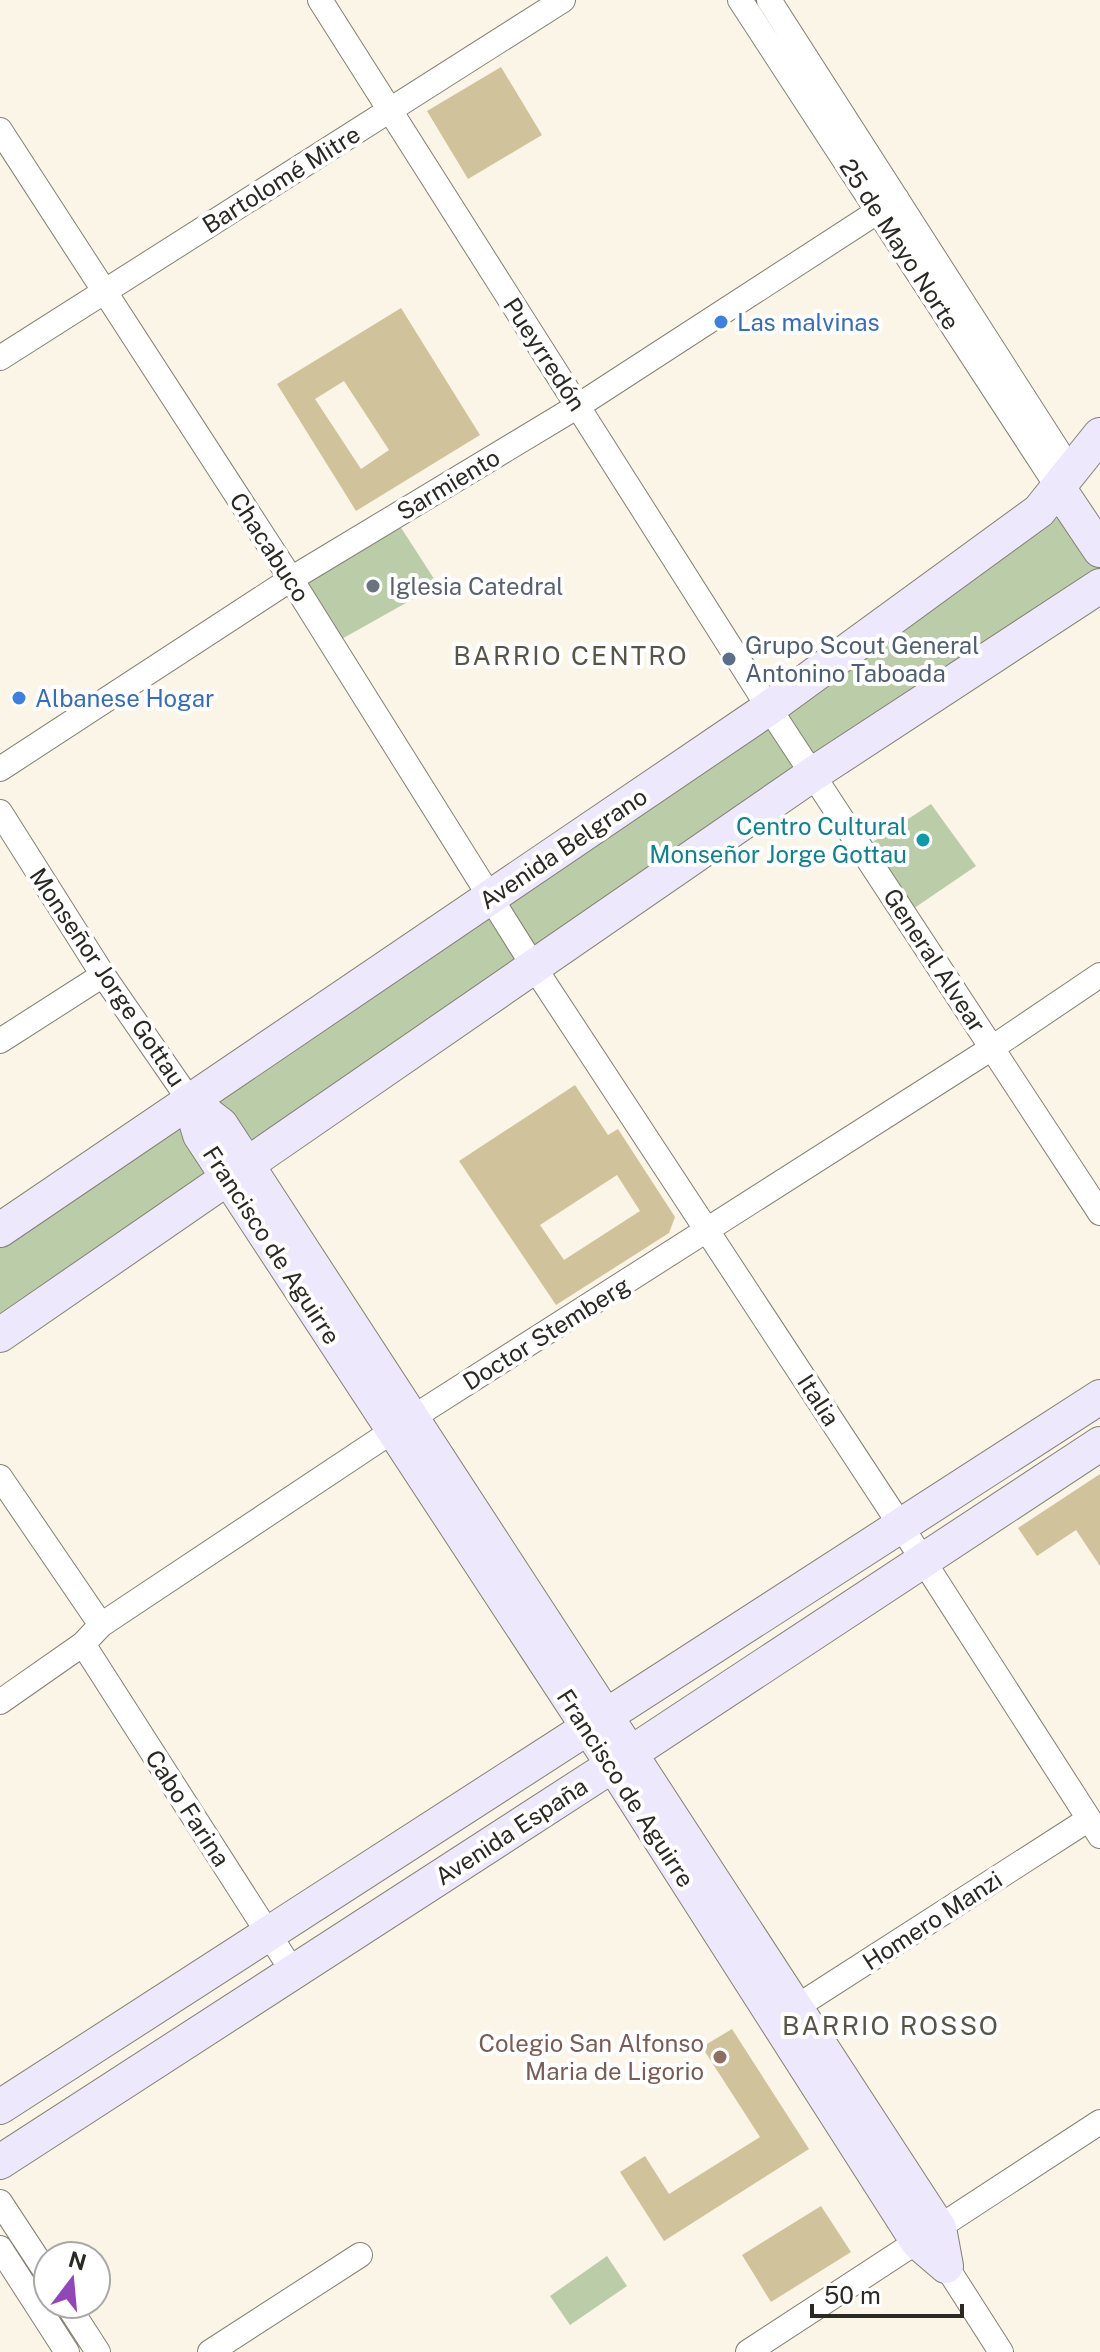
<svg xmlns="http://www.w3.org/2000/svg" width="1100" height="2352" viewBox="0 0 1100 2352" font-family="'Public Sans',sans-serif">
  <rect width="100%" height="100%" fill="#faf5e6"/>
  <path fill="#bbcda8" d="M1063 514 1100 568V577L0 1326V1238Z
    M398 523 438 585 331 645 293 587Z
    M931 804 976 866 907 913 865 847Z
    M607 2256 627 2286 570 2325 550 2296Z"/>
  <path fill="#d0c39b" fill-rule="evenodd" d="M501 67 542 135 468 179 427 111Z
    M401 308 480 435 356 511 277 384ZM344 381 389 450 361 469 315 399Z
    M575 1085 608 1135 618 1129 675 1217 669 1233 556 1305 459 1161ZM617 1175 640 1211 564 1260 540 1225Z
    M1100 1474V1566L1076 1530 1037 1556 1018 1528Z
    M732 2029 809 2149 664 2241 620 2172 645 2156 669 2194 760 2137 702 2047Z
    M821 2206 851 2252 771 2302 742 2255Z"/>
  <g fill="none" stroke-linecap="round" stroke-linejoin="round">
    <defs>
      <path id="street" d="M320 0 769 708 1100 1213
        M740 0 1059 489
        M769 0 1071 471
        M0 130 291 579 534 967 901 1526 1100 1836
        M0 358 563 0
        M0 769 291 579 578 406 897 199
        M0 812 103 975 190 1101
        M0 1041 103 975
        M0 1477 101 1625
        M83 1644 293 1972
        M0 1702 83 1644 101 1625 412 1418 992 1048 1100 975
        M784 2015 1089 1819
        M0 2202 48 2275
        M0 2248 67 2352
        M946 2266 1001 2352
        M67 2304 98 2352
        M210 2352 360 2255
        M748 2352 1100 2122"/>
      <path id="secondary" d="M1059 489 1100 550
        M190 1101 221 1125 939 2228 946 2266 918 2242 613 1765 200 1135Z
        M0 1230 769 708 1039 511 1100 435
        M0 1335 813 774 1100 586
        M0 2107 1100 1397
        M0 2162 613 1765 1100 1444"/>
    </defs>
    <use href="#street" stroke="#848073" stroke-width="26"/>
    <use href="#secondary" stroke="#848073" stroke-width="36"/>
    <use href="#street" stroke="#fff" stroke-width="24"/>
    <use href="#secondary" stroke="#ede8fc" stroke-width="34"/>
  </g>
  <g fill="#3f7fe0" stroke="#fff" stroke-width="3">
    <circle cx="721" cy="322" r="8"/>
    <circle cx="19" cy="698" r="8"/>
  </g>
  <circle fill="#6b7280" stroke="#fff" stroke-width="3" cx="373" cy="586" r="8"/>
  <circle fill="#5c6f8a" stroke="#fff" stroke-width="3" cx="729" cy="659" r="8"/>
  <circle fill="#0f9aa8" stroke="#fff" stroke-width="3" cx="923" cy="840" r="8"/>
  <circle fill="#8d6e63" stroke="#fff" stroke-width="3" cx="720" cy="2057" r="8"/>
  <g text-anchor="middle" dominant-baseline="central" stroke-width="8" stroke-linejoin="round" paint-order="stroke">
    <g font-size="24" fill="#2b2923" stroke="#fff">
      <text transform="translate(281 179) rotate(-32)">Bartolomé Mitre</text>
      <text transform="translate(900 244) rotate(57)">25 de Mayo Norte</text>
      <text transform="translate(545 354) rotate(57)">Pueyrredón</text>
      <text transform="translate(448 484) rotate(-31)">Sarmiento</text>
      <text transform="translate(270 547) rotate(57)">Chacabuco</text>
      <text transform="translate(563 848) rotate(-34)">Avenida Belgrano</text>
      <text transform="translate(935 960) rotate(57)">General Alvear</text>
      <text transform="translate(108 977) rotate(56)">Monseñor Jorge Gottau</text>
      <text transform="translate(272 1245) rotate(57)">Francisco de Aguirre</text>
      <text transform="translate(546 1333) rotate(-32)">Doctor Stemberg</text>
      <text transform="translate(819 1400) rotate(57)">Italia</text>
      <text transform="translate(626 1788) rotate(57)">Francisco de Aguirre</text>
      <text transform="translate(188 1808) rotate(57)">Cabo Farina</text>
      <text transform="translate(511 1831) rotate(-33)">Avenida España</text>
      <text transform="translate(932 1920) rotate(-33)">Homero Manzi</text>
    </g>
    <g font-size="24" fill="#366cbe" stroke="#fff" text-anchor="start">
      <text x="737" y="322">Las malvinas</text>
      <text x="35" y="698">Albanese Hogar</text>
    </g>
    <g font-size="24" fill="#5b616d" stroke="#fff" text-anchor="start">
      <text x="389" y="586">Iglesia Catedral</text>
    </g>
    <g font-size="24" fill="#4e5e75" stroke="#fff" text-anchor="start">
      <text x="745" y="645">Grupo Scout General<tspan x="745" dy="28">Antonino Taboada</tspan></text>
    </g>
    <g font-size="24" fill="#0d838f" stroke="#fff" text-anchor="end">
      <text x="907" y="826">Centro Cultural<tspan x="907" dy="28">Monseñor Jorge Gottau</tspan></text>
    </g>
    <g font-size="24" fill="#785e54" stroke="#fff" text-anchor="end">
      <text x="704" y="2043">Colegio San Alfonso<tspan x="704" dy="28">Maria de Ligorio</tspan></text>
    </g>
    <g font-size="26" letter-spacing="2" fill="#585548" stroke="#fff">
      <text x="571" y="655">BARRIO CENTRO</text>
      <text x="891" y="2025">BARRIO ROSSO</text>
    </g>
  </g>
  <g transform="translate(72 2280) rotate(16)"><circle r="38" fill="#ffffff" stroke="#aaa9a7" stroke-width="2"/>
  <path d="M0-6L14 30L0 20L-14 30Z" fill="#9147b9"/>
  <text y="-12" font-size="22" font-weight="bold" text-anchor="middle" fill="#2b2923">N</text>
  </g>
  <path d="M812 2304v12h150v-12" fill="none" stroke="#2b2923" stroke-width="4"/>
  <text x="824" y="2304" font-size="24" fill="#2b2923" stroke="#ffffff" stroke-width="6" paint-order="stroke">50 m</text>
</svg>
